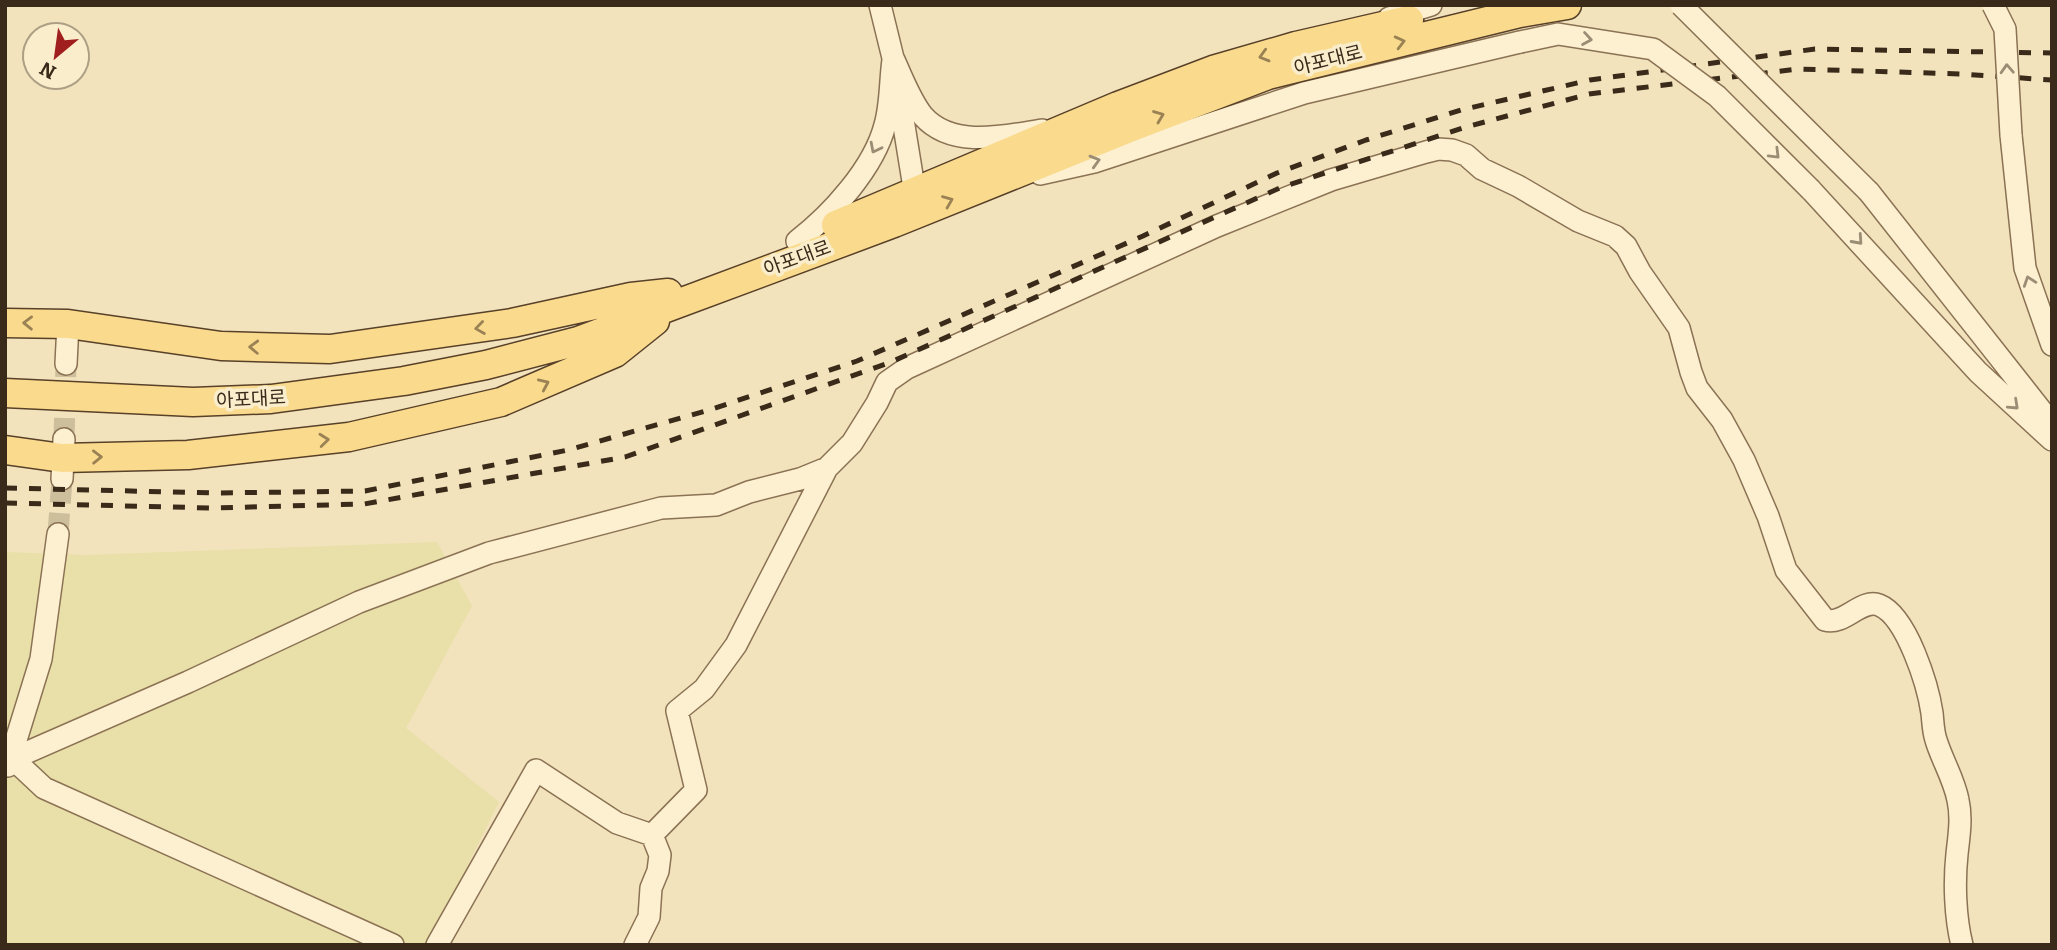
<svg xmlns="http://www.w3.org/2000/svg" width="2057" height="950" viewBox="0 0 2057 950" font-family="Bitter,'Noto Sans KR',serif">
  <rect width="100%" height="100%" fill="#f2e3bc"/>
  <path fill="#e9dfa8" d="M437 542 472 606 406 728 499 802 428 945H5V552L86 555Z"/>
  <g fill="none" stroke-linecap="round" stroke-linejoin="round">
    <path stroke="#cdbe9c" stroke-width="21" stroke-dasharray="21 10" stroke-linecap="butt" d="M64 439 66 364
      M58 534 62 479"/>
    <defs>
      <path id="minor" d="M880 5 893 58 917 206
        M1389 18 1431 5
        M893 58C902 77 910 100 923 116 952 149 1005 136 1042 130
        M2011 135 2025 268 2052 345
        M1040 174 1094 162 1304 93 1520 42
        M1811 190 1978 372 2052 440
        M1869 192 2052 424
        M797 241C831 215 874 168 885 125 891 105 890 81 893 60
        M66 364 68 324
        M62 479 64 439
        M12 758 44 788 393 945
        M5 762 188 682 359 602 489 553 661 508 716 505 749 492 800 479 827 468 852 443 877 403 887 382 907 368 1217 226 1331 180 1426 152 1438 149 1452 150 1466 155 1482 169 1518 186 1578 221 1615 236 1626 246 1640 272 1679 328 1691 372 1697 388 1722 420 1744 460 1768 516 1786 570 1825 620C1844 626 1861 598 1879 605 1907 616 1928 686 1932 713 1933 722 1933 731 1936 740 1942 760 1954 779 1958 800 1962 818 1959 836 1957 854 1954 882 1955 917 1962 945
        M8 766 41 659 58 534
        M437 945 536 770 617 823 652 835 696 790 677 711 704 689 736 645 827 468
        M635 945 649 917 651 888 658 871 660 855 652 835"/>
      <path id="major" d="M836 225 1118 106 1213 70 1296 46 1409 20
        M5 323 68 324 221 346 330 349 512 323 631 297 668 293
        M5 393 193 402 271 399 404 381 486 365 578 341 674 305 894 223 1132 127 1268 75 1520 13 1567 5
        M5 450 62 458 188 455 349 437 501 402 615 353 655 321"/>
    </defs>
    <use href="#minor" stroke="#8b7254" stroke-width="24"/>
    <use href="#major" stroke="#584029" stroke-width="31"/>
    <use href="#minor" stroke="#fcf0d0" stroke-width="21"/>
    <use href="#major" stroke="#fadb8e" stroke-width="28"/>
    <path stroke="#392a1a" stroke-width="5" stroke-dasharray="12 12" stroke-linecap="butt" d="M5 488 216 493 365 491 568 450 709 410 857 361 1143 236 1277 173 1366 140 1461 110 1590 80 1815 49 2052 53
      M5 503 212 508 364 504 625 457 891 362 1282 187 1466 127 1589 94 1798 69 1961 74 2052 80"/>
    <defs>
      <path id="minor-bridge" d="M1681 5 1869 192
        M1993 5 2005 29 2011 135
        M1520 42 1558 34 1653 49 1717 96 1811 190"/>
    </defs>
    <use href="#minor-bridge" stroke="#8b7254" stroke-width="24" stroke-linecap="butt"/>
    <use href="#minor-bridge" stroke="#fcf0d0" stroke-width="21"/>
  </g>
  <defs><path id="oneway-chevron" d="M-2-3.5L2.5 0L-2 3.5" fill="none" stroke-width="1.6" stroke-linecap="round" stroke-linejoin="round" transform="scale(1.75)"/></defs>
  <g stroke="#9a8d75">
    <use href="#oneway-chevron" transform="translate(1587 39) rotate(9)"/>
    <use href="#oneway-chevron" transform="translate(2007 69) rotate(-93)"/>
    <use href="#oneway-chevron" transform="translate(875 148) rotate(117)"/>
    <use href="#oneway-chevron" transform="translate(1775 154) rotate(45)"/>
    <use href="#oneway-chevron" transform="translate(1095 161) rotate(-16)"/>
    <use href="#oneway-chevron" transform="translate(1858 240) rotate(48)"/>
    <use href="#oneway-chevron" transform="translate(2029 281) rotate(-109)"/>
    <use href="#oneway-chevron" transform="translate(2014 405) rotate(43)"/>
  </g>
  <g stroke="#9a8254">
    <use href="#oneway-chevron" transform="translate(1400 42) rotate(-14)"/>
    <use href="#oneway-chevron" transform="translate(1264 56) rotate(164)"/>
    <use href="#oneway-chevron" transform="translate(1159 116) rotate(-21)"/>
    <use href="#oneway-chevron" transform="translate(948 201) rotate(-22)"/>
    <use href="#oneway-chevron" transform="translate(28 323) rotate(-179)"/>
    <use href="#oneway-chevron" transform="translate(480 328) rotate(172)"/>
    <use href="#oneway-chevron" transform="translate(254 347) rotate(-178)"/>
    <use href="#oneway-chevron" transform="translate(544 384) rotate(-24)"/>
    <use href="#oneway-chevron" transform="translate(324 440) rotate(-6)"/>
    <use href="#oneway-chevron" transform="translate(97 457) rotate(-1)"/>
  </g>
  <g text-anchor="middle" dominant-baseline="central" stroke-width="7" stroke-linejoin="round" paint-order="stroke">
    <g font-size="19" fill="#392a1a" stroke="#f9edcc">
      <text transform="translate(1328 60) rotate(-14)">아포대로</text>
      <text transform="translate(797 258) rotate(-20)">아포대로</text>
      <text transform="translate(251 399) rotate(-3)">아포대로</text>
    </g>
  </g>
  <rect width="2057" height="950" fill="none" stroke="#392a1a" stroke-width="14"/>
  <g transform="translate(56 56) rotate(209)"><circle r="33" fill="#f9edcc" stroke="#ac9f85" stroke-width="2"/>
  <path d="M0-5L12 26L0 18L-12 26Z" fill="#a01f1e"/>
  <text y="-10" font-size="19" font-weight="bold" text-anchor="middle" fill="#392a1a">N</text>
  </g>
</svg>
